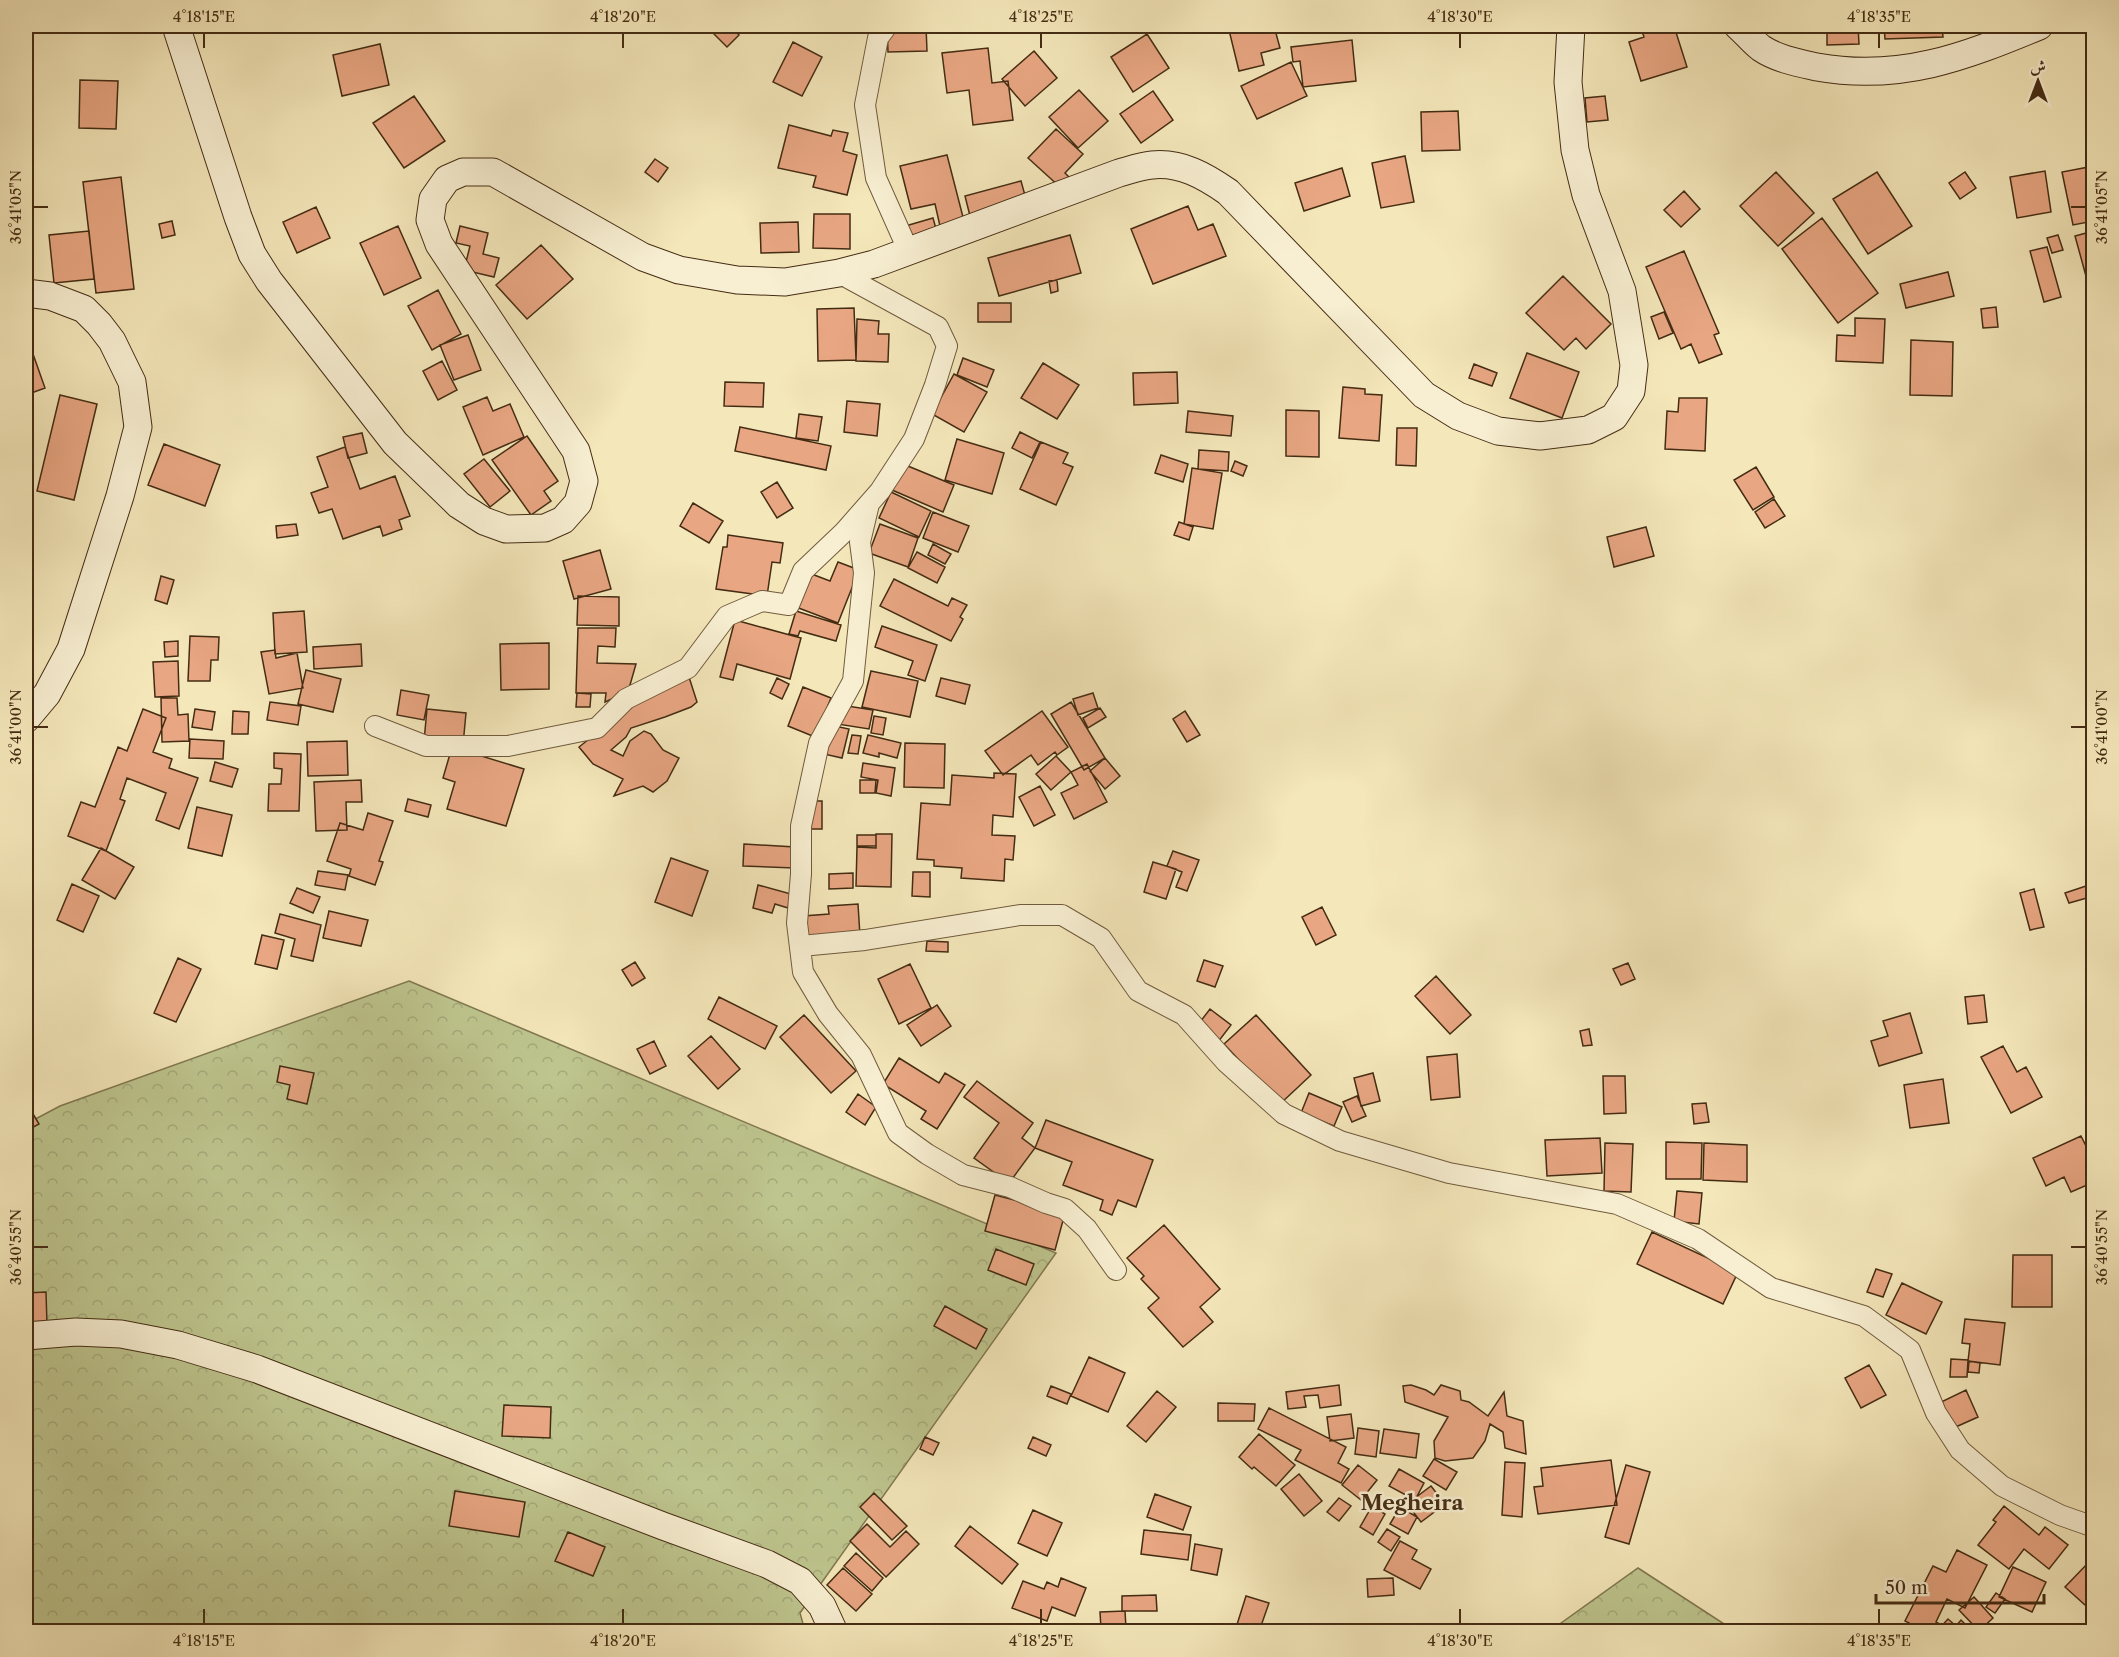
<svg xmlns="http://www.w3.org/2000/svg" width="2119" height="1657" viewBox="0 0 2119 1657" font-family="'Libre Caslon Text',Amiri,serif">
  <defs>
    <pattern id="forest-crowns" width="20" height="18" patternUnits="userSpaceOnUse" patternTransform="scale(1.5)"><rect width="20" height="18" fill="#bec58e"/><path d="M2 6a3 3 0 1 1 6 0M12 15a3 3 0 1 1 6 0" fill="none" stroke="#a4a97a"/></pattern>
  </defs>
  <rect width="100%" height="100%" fill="#f4e7ba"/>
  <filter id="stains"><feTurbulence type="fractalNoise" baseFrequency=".00333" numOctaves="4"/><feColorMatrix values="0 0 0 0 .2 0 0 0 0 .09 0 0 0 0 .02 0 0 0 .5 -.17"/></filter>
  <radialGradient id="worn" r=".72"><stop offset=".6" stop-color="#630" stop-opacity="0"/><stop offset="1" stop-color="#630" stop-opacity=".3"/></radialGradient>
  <path fill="url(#forest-crowns)" stroke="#817850" stroke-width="1.5" d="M409 981 1056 1253 800 1613 805 1631 26 1632V1124L60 1106Z
    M1638 1568 1735 1631H1550Z"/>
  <path fill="#e8a682" stroke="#442c13" stroke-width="1.5" d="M706 26H730L739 35 727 47Z
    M887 26H926L927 51 888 52Z
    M1183 26H1225V27L1183 29Z
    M1228 26H1274L1280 48 1261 53 1264 65 1239 71Z
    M1640 26H1674L1687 67 1641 81 1629 42 1644 37Z
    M1827 26H1858L1859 44 1827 45Z
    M1884 26H1942L1943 37 1885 39Z
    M1966 26H1997V29L1966 31Z
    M1147 34 1169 68 1133 92 1111 57Z
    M1352 40 1356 81 1303 87 1300 61 1293 62 1291 47Z
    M793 42 822 57 802 96 773 82Z
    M380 44 389 85 342 96 333 55Z
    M988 48 992 83 1008 81 1013 120 973 125 969 90 947 93 942 53Z
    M1034 51 1057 78 1025 106 1002 79Z
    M1291 62 1307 96 1257 119 1241 86Z
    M80 80 118 81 116 129 79 128Z
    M1079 90 1108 121 1078 148 1049 117Z
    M1153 91 1173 120 1141 143 1120 114Z
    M414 96 445 141 404 168 373 123Z
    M1605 96 1608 120 1587 122 1585 98Z
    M1458 111 1460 150 1422 151 1421 112Z
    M789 125 831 136 833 130 848 133 843 151 857 155 847 195 813 187 816 176 778 168Z
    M1056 129 1083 154 1065 173 1070 178 1061 188 1028 158Z
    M947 155 964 221 940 226 935 204 911 209 900 166Z
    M1405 156 1414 202 1381 208 1372 163Z
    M655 159 668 168 658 182 645 172Z
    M2094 166V221L2073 225 2062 172Z
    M1342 168 1350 196 1304 211 1295 183Z
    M2045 171 2051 212 2017 218 2010 177Z
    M1776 172 1814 213 1778 246 1740 206Z
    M1877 172 1912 226 1868 254 1833 199Z
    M1965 172 1976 188 1960 199 1949 183Z
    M121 177 134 289 96 293 83 182Z
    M1021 181 1026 199 971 220 965 196Z
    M1684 191 1700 209 1681 227 1664 210Z
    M1188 206 1198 230 1213 224 1226 256 1153 284 1131 229Z
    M316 207 330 238 297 253 283 222Z
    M814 214H850V249L813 248Z
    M933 218 938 236 907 244 902 227Z
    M1822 218 1878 293 1838 323 1782 249Z
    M172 221 175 235 162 238 159 224Z
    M798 222 799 252 761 253 760 223Z
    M398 226 421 278 384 295 360 243Z
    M460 226 488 233 483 254 499 258 494 277 464 270 470 246 456 243Z
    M89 231 94 279 54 283 49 235Z
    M2090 232 2094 245 2092 298 2075 236Z
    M1070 235 1081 273 999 296 988 258Z
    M2058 235 2063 250 2052 253 2047 238Z
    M541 245 573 279 527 319 496 285Z
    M2047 247 2061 297 2044 302 2030 251Z
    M1684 251 1719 333 1714 335 1722 354 1699 363 1691 344 1681 349 1646 267Z
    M1948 272 1954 296 1906 308 1900 284Z
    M1563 276 1611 324 1586 349 1576 338 1564 350 1526 313Z
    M1057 280 1058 291 1051 293 1049 281Z
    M438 290 461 334 432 350 408 306Z
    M978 303H1011V322H978Z
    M1996 307 1998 327 1983 328 1981 309Z
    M854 308 856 360 818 361 817 309Z
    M1664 312 1673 333 1659 339 1651 317Z
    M1855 318 1885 319 1883 363 1836 361 1837 335 1855 336Z
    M857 319 879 321 878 334H889L888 362 856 361Z
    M468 335 481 370 454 380 440 345Z
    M1911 340 1953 342 1952 396 1910 395Z
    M1527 353 1579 372 1562 418 1510 398Z
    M33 354 45 388 26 395V356Z
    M963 358 994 370 987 387 957 375Z
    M442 361 457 390 438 400 423 371Z
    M1043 363 1079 385 1057 419 1021 398Z
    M1474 364 1497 373 1492 386 1469 378Z
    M1177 372 1178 403 1134 405 1133 373Z
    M954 374 987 392 964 432 932 414Z
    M725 382 764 383 763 407 724 406Z
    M1343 387 1365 389V394L1382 395 1379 441 1339 438Z
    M60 395 97 404 74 500 37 491Z
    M487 397 493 411 510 404 524 437 483 455 463 407Z
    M1679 398H1707L1705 451 1665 449 1667 411 1678 412Z
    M847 401 880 404 877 436 844 432Z
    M1286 410 1319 411V457L1286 456Z
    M1188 411 1233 416 1231 436 1186 432Z
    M799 414 822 417 818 441 796 438Z
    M740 427 831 446 826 470 735 451Z
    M1397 428H1417L1416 466 1396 465Z
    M1020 432 1040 442 1032 458 1012 448Z
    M362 433 367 453 348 458 343 437Z
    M527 436 558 481 544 491 551 501 531 515 492 460Z
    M957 439 1004 453 992 494 945 480Z
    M1041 442 1068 453 1063 463 1073 467 1056 505 1020 489Z
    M164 444 220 465 205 506 148 485Z
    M345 447 360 489 395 476 410 516 399 520 402 529 383 536 380 526 343 539 332 509 319 513 311 493 328 487 317 457Z
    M1199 450 1229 452 1228 471 1198 469Z
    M1161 455 1188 464 1183 482 1155 473Z
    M484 459 510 491 490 507 464 474Z
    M1235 461 1247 466 1243 476 1231 471Z
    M903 464 954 485 943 512 892 490Z
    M1756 467 1774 497 1753 510 1734 480Z
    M1192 468 1222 473 1213 529 1184 524Z
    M777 482 793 508 777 518 761 492Z
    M891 492 931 511 919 537 879 518Z
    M1774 499 1785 516 1765 528 1755 512Z
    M693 503 723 521 709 543 680 526Z
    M933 512 969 526 958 552 923 538Z
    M1179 522 1193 527 1189 540 1174 535Z
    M296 524 298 535 277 538 276 526Z
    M880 524 918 538 908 567 869 553Z
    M1646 527 1654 556 1614 567 1607 537Z
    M728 535 783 543 780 563 772 562 767 596 716 589 723 547H727Z
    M933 544 951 554 945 564 928 555Z
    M600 550 611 589 574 599 563 561Z
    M917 552 945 567 937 583 908 568Z
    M838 562 859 570 838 623 796 607 809 573 830 581Z
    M161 576 174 580 167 604 155 600Z
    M894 579 948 606 952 598 967 605 960 617 963 619 951 641 880 606Z
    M578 596 619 597V626L577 625Z
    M304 611 307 652 275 654 273 613Z
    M796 611 841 625 836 641 800 631 798 636 789 634Z
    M735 620 801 638 790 679 737 664 733 680 720 677Z
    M882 626 937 645 925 681 908 675 913 661 875 647Z
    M578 628H616L615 647 598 646 597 663 636 664 628 692 605 702 606 693H576Z
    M190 636 219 637 218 660H211L210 681H188Z
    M178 641V656L165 657 164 642Z
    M549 643V689L501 690 500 644Z
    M361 644 362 666 314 669 313 647Z
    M275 650 276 658 297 653 303 688 269 694 261 652Z
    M178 661 179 696 155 697 153 662Z
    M306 670 341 679 333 712 298 704Z
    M871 671 918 681 910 717 862 707Z
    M689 677 697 702 691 707 665 717 631 728 626 737 611 750 623 756 630 741 644 731 651 734 663 750 679 758 667 781 653 792 643 786 614 796 623 779 593 764 579 747 613 720 640 693Z
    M777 678 789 684 782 699 770 693Z
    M941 678 970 685 965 704 936 696Z
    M803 687 831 698 815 737 788 726Z
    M401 690 429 695 424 720 397 715Z
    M577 693 591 694 590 707H576Z
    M1093 693 1098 708 1078 715 1073 699Z
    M161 698H177L178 715 188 714 189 741 162 742Z
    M270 702 301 706 298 725 267 720Z
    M1071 702 1105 758 1084 770 1051 714Z
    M841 705 873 710 869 729 837 724Z
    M1100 708 1106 717 1088 728 1083 718Z
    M143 709 166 718 153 752 172 759 169 768 198 778 179 829 156 820 166 793 127 778 120 799 125 801 106 851 68 836 81 802 95 807 118 747 127 751Z
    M195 709 215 712 212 730 192 727Z
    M427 709 466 713 463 745 424 741Z
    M233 711 249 712 248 734H232Z
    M1042 711 1068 747 1057 755 1055 752 1038 765 1031 755 1003 775 985 751Z
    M1185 711 1200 735 1187 742 1173 719Z
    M874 716 886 718 883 735 871 733Z
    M830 725 849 729 842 758 824 754Z
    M852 735 861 736 858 754 848 753Z
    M868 735 901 743 897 758 879 753V757L863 753Z
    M190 739 224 741 223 759 189 758Z
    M347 741 348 775 308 776 307 742Z
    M905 743 945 744 944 788 904 787Z
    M452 747 524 769 506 826 447 809 455 782 443 778Z
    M274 753 301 754 299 811H268L269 784H281L282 769 274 768Z
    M1056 756 1071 772 1051 790 1036 774Z
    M1105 758 1120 776 1105 789 1090 771Z
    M215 762 238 769 232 787 210 781Z
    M863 763 895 768 891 796 876 793 878 780 861 777Z
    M1087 764 1107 802 1074 819 1061 793 1078 785 1071 772Z
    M994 773 1016 774 1013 817 993 815 992 835 1015 836 1013 860 1005 859 1004 881 961 878 962 868 934 866V860L917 859 921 803 950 805 952 775 994 778Z
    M361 780 362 802H346L347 830 316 831 314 782Z
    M860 780H876L875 793H860Z
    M1040 786 1055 815 1034 826 1019 797Z
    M408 799 431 805 428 817 405 811Z
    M806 801H822V829H805Z
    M197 807 232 815 222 856 188 848Z
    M368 813 393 821 379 861 383 862 375 885 349 876 351 869 327 861 340 823 363 830Z
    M876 834H892L891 887 856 886 857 847 876 848Z
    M857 835H876V846H857Z
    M744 844 795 847 794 868 743 866Z
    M101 848 134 867 115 899 82 880Z
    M1173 851 1199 860 1187 891 1176 887 1182 872 1167 866Z
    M671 858 708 871 692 916 655 902Z
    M1153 862 1176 869 1166 899 1144 892Z
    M318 871 348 875 345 890 315 885Z
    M913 872H930V897L912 896Z
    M853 873V888L829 889V874Z
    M72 884 99 896 83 932 57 920Z
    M2092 884 2094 896 2069 903 2065 893Z
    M758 885 791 894 788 908 775 904 772 913 753 908Z
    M297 888 320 897 313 913 290 903Z
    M2034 889 2044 927 2030 930 2020 893Z
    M858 904 860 936 805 939 803 916 829 914 828 906Z
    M1322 907 1336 935 1316 945 1302 917Z
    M329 911 368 920 361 946 323 938Z
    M280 914 321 925 313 961 291 956 295 939 275 933Z
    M262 935 284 940 277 969 255 964Z
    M927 941 948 942V952L926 951Z
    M178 958 201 969 176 1022 154 1013Z
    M1204 960 1223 966 1215 987 1197 981Z
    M635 962 645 978 632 986 622 970Z
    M1628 963 1635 979 1621 985 1613 969Z
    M910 964 931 1008 899 1024 878 979Z
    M1436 976 1471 1015 1450 1034 1415 996Z
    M1984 995 1987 1022 1968 1024 1965 997Z
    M719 997 777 1026 765 1049 708 1019Z
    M937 1005 951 1026 921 1046 907 1025Z
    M1210 1009 1231 1025 1218 1042 1197 1026Z
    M1910 1013 1922 1053 1879 1066 1871 1041 1888 1036 1883 1021Z
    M804 1015 856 1071 831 1093 780 1037Z
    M1256 1015 1311 1075 1280 1104 1224 1044Z
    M1589 1029 1592 1045 1583 1046 1580 1031Z
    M711 1036 740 1069 718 1089 688 1056Z
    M654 1041 666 1066 650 1074 637 1049Z
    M2003 1046 2017 1072 2026 1067 2042 1097 2011 1113 1981 1057Z
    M1457 1054 1460 1097 1431 1100 1427 1057Z
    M899 1058 939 1083 945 1073 965 1085 937 1129 921 1119 926 1111 883 1084Z
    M280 1066 314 1073 307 1104 287 1099 290 1085 277 1082Z
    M1373 1073 1380 1101 1361 1106 1354 1078Z
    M1603 1076H1625L1626 1113 1604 1114Z
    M1943 1079 1949 1123 1910 1128 1904 1085Z
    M977 1081 1033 1123 1022 1138 1035 1148 1009 1183 974 1158 999 1123 964 1097Z
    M1309 1093 1342 1107 1334 1126 1301 1113Z
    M858 1094 876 1107 865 1125 846 1112Z
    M1357 1096 1366 1116 1352 1122 1343 1102Z
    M26 1102 39 1124 26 1131Z
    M1706 1103 1709 1122 1694 1124 1692 1104Z
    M1046 1120 1153 1160 1136 1207 1118 1200 1112 1215 1100 1210 1103 1200 1063 1185 1072 1162 1035 1148Z
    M2081 1136 2094 1162V1182L2071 1192 2064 1177 2046 1186 2033 1158Z
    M1600 1138 1602 1173 1547 1176 1545 1140Z
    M1666 1142 1702 1143 1701 1179H1666Z
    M1605 1143 1633 1144 1631 1192 1604 1191Z
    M1704 1143 1747 1145V1182L1703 1180Z
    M1677 1191 1702 1193 1699 1224 1674 1221Z
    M995 1195 1065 1213 1055 1250 985 1231Z
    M1164 1225 1220 1289 1200 1307 1213 1322 1183 1347 1148 1308 1159 1298 1141 1279 1144 1276 1127 1258Z
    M1652 1232 1738 1272 1723 1304 1637 1264Z
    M996 1249 1034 1264 1026 1285 988 1270Z
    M2013 1255H2052V1307H2012Z
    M1876 1269 1892 1274 1883 1297 1867 1292Z
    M1902 1283 1942 1302 1926 1334 1886 1315Z
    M46 1292 47 1325 26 1326V1293Z
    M945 1306 987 1329 976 1349 934 1326Z
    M1965 1319 2005 1323 2000 1365 1968 1361 1970 1344 1962 1343Z
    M1089 1357 1125 1373 1108 1412 1071 1396Z
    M1951 1359 1968 1360 1967 1377H1950Z
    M1969 1361 1980 1363 1979 1373 1968 1372Z
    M1869 1365 1886 1395 1861 1408 1845 1378Z
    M1339 1385 1341 1405 1320 1408 1318 1395 1304 1396 1306 1407 1288 1409 1286 1392Z
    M1411 1385 1426 1390 1434 1395 1441 1385 1460 1391 1461 1400 1469 1402 1488 1416 1504 1392 1507 1416 1523 1421 1526 1454 1505 1448 1503 1432 1490 1424 1485 1441 1473 1458 1445 1461 1435 1458 1434 1441 1448 1417 1405 1402 1403 1386Z
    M1051 1386 1071 1394 1067 1404 1047 1396Z
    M1966 1390 1978 1417 1949 1430 1937 1404Z
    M1157 1391 1176 1407 1146 1442 1127 1426Z
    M1218 1403 1255 1404 1254 1421H1218Z
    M504 1405 551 1407 550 1438 502 1436Z
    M1269 1408 1346 1447 1338 1463 1349 1469 1341 1483 1295 1460 1301 1450 1258 1429Z
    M1351 1414 1354 1438 1330 1441 1327 1417Z
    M1358 1428 1379 1431 1376 1457 1355 1454Z
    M1384 1429 1419 1434 1416 1458 1380 1453Z
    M1259 1434 1295 1465 1276 1486 1254 1467 1252 1469 1239 1457Z
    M925 1437 939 1443 933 1455 920 1449Z
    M1033 1437 1051 1445 1046 1456 1028 1448Z
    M1434 1459 1457 1472 1446 1490 1423 1476Z
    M1611 1460 1617 1505 1538 1514 1534 1487 1543 1486 1541 1468Z
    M1505 1462 1525 1463 1522 1517 1502 1515Z
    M1358 1465 1377 1480 1361 1500 1342 1485Z
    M1626 1465 1650 1472 1629 1544 1605 1537Z
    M1399 1469 1424 1483 1415 1500 1389 1486Z
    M1299 1474 1322 1501 1304 1516 1281 1489Z
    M1431 1486 1445 1504 1421 1522 1407 1504Z
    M455 1491 525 1502 519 1537 449 1526Z
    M874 1493 907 1526 892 1540 860 1507Z
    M1155 1494 1191 1507 1183 1530 1147 1517Z
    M1339 1498 1351 1506 1339 1521 1327 1512Z
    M1372 1506 1385 1514 1373 1535 1360 1527Z
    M2004 1506 2039 1535 2045 1527 2068 1545 2049 1569 2024 1549 2009 1569 1978 1545 1996 1522 1993 1520Z
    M1400 1507 1417 1517 1408 1534 1390 1524Z
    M1033 1510 1062 1523 1047 1556 1018 1543Z
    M867 1524 890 1547 906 1531 919 1544 886 1577 850 1541Z
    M970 1526 1018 1564 1002 1584 955 1546Z
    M1387 1529 1400 1537 1391 1551 1378 1542Z
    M1144 1530 1191 1535 1188 1560 1141 1554Z
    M568 1532 605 1547 593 1576 555 1561Z
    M1400 1541 1417 1550 1412 1559 1431 1569 1420 1589 1384 1570Z
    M1195 1544 1222 1549 1217 1575 1191 1570Z
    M1957 1550 1987 1565 1965 1608 1947 1599 1936 1622 1938 1623 1934 1632H1926L1905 1621 1933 1566 1946 1572Z
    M856 1553 883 1578 872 1591 844 1566Z
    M2088 1563 2094 1569V1613L2065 1587Z
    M2013 1567 2046 1582 2032 1612 1999 1597Z
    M843 1568 872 1594 856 1611 827 1585Z
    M1061 1578 1086 1588 1075 1616 1052 1607 1047 1621 1012 1608 1023 1581 1044 1589 1047 1582 1058 1587Z
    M1393 1578 1394 1595 1368 1597 1367 1579Z
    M1996 1593 2005 1599 1995 1613 1986 1607Z
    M1156 1595 1157 1611H1122V1596Z
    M1246 1596 1269 1603 1262 1623 1276 1628 1275 1632H1230L1231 1629 1235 1631Z
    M1974 1597 1993 1618 1979 1631 1959 1610Z
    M1125 1611 1126 1628 1101 1629 1100 1612Z
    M1948 1619 1956 1626 1961 1620 1973 1632H1936Z"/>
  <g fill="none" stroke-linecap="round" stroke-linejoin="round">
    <defs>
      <path id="street" d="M887 26 878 38 865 105 876 178 909 252
        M869 504 860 542 864 573 853 681 819 743 801 826V874L797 923 803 972 828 1014 861 1055 898 1133 927 1154 963 1175 1010 1187 1046 1203 1065 1209 1087 1229 1116 1270
        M375 726 426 746H508L597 728 626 699 688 668 727 616 762 601 789 605 803 571 844 532 880 491 914 439 935 385 947 346 938 327 839 273
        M801 946 865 940 1020 915H1062L1101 938 1138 991 1184 1015 1226 1062 1284 1114 1340 1141 1449 1173 1617 1204 1698 1239 1771 1288 1864 1316 1910 1350 1936 1413 1960 1450 2002 1486 2060 1515 2094 1527"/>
      <path id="secondary" d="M176 26 238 217 252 254 269 281 395 443 459 505 484 521 506 529 545 528 563 520 578 503 584 481 576 451 439 244 430 220 433 199 447 179 463 172H493L643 257 679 270 737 280 785 282 839 273 874 264 1119 173C1130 170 1141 166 1152 165 1181 162 1205 176 1228 192L1424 395 1458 416 1498 431 1540 436 1588 430 1614 417 1631 391 1634 365 1622 291 1586 195 1575 150 1568 82 1571 26
        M1738 26C1746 33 1753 42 1761 48 1777 59 1799 63 1817 67 1900 82 1964 57 2039 26
        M26 293 50 296 84 309 99 324 112 341 132 382 138 427 120 496 71 649 47 694 26 719
        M26 1336 76 1332 121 1334 178 1345 257 1369 663 1526 767 1564 800 1581 822 1606 834 1632"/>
    </defs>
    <use href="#street" stroke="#705b3d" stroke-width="22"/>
    <use href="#secondary" stroke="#442c13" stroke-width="29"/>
    <use href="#street" stroke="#f8efd2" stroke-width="20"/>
    <use href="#secondary" stroke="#f8efd2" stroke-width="27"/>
  </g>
  <path fill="none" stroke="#442c13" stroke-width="2" d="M204 33V48M623 33V48M1041 33V48M1460 33V48M1879 33V48M33 207H48M2071 207H2086M33 727H48M2071 727H2086M33 1247H48M2071 1247H2086M204 1609V1624M623 1609V1624M1041 1609V1624M1460 1609V1624M1879 1609V1624"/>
  <g text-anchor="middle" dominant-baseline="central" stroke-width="5" stroke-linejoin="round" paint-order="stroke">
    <g font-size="21" font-weight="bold" fill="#442c13" stroke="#f8efd2">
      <text x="1412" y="1502">Megheira</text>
    </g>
  </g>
  <rect width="2119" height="1657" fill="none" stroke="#f4e7ba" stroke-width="66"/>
  <g transform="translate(2038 81)" stroke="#f8efd2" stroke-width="4.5" paint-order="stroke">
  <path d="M0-4.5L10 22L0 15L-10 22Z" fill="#442c13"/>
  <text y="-9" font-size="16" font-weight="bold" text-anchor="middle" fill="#442c13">ش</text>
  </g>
  <path d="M1876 1594v9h168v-9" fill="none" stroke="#442c13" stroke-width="3"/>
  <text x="1885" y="1594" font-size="18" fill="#442c13" stroke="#f8efd2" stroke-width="4.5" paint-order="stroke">50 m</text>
  <rect x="33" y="33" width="2053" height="1591" fill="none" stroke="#442c13" stroke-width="2"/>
  <g font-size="15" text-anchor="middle" fill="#442c13">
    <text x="204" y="22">4°18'15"E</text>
    <text x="623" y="22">4°18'20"E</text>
    <text x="1041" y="22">4°18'25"E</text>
    <text x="1460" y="22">4°18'30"E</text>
    <text x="1879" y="22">4°18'35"E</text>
    <text transform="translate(16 207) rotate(-90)" y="5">36°41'05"N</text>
    <text transform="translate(2102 207) rotate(-90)" y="5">36°41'05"N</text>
    <text transform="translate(16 727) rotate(-90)" y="5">36°41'00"N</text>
    <text transform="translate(2102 727) rotate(-90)" y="5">36°41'00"N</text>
    <text transform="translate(16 1247) rotate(-90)" y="5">36°40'55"N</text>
    <text transform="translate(2102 1247) rotate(-90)" y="5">36°40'55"N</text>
    <text x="204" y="1646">4°18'15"E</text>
    <text x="623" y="1646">4°18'20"E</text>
    <text x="1041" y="1646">4°18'25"E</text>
    <text x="1460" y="1646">4°18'30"E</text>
    <text x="1879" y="1646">4°18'35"E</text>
  </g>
  <rect width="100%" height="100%" filter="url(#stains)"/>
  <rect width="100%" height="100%" fill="url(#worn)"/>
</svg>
